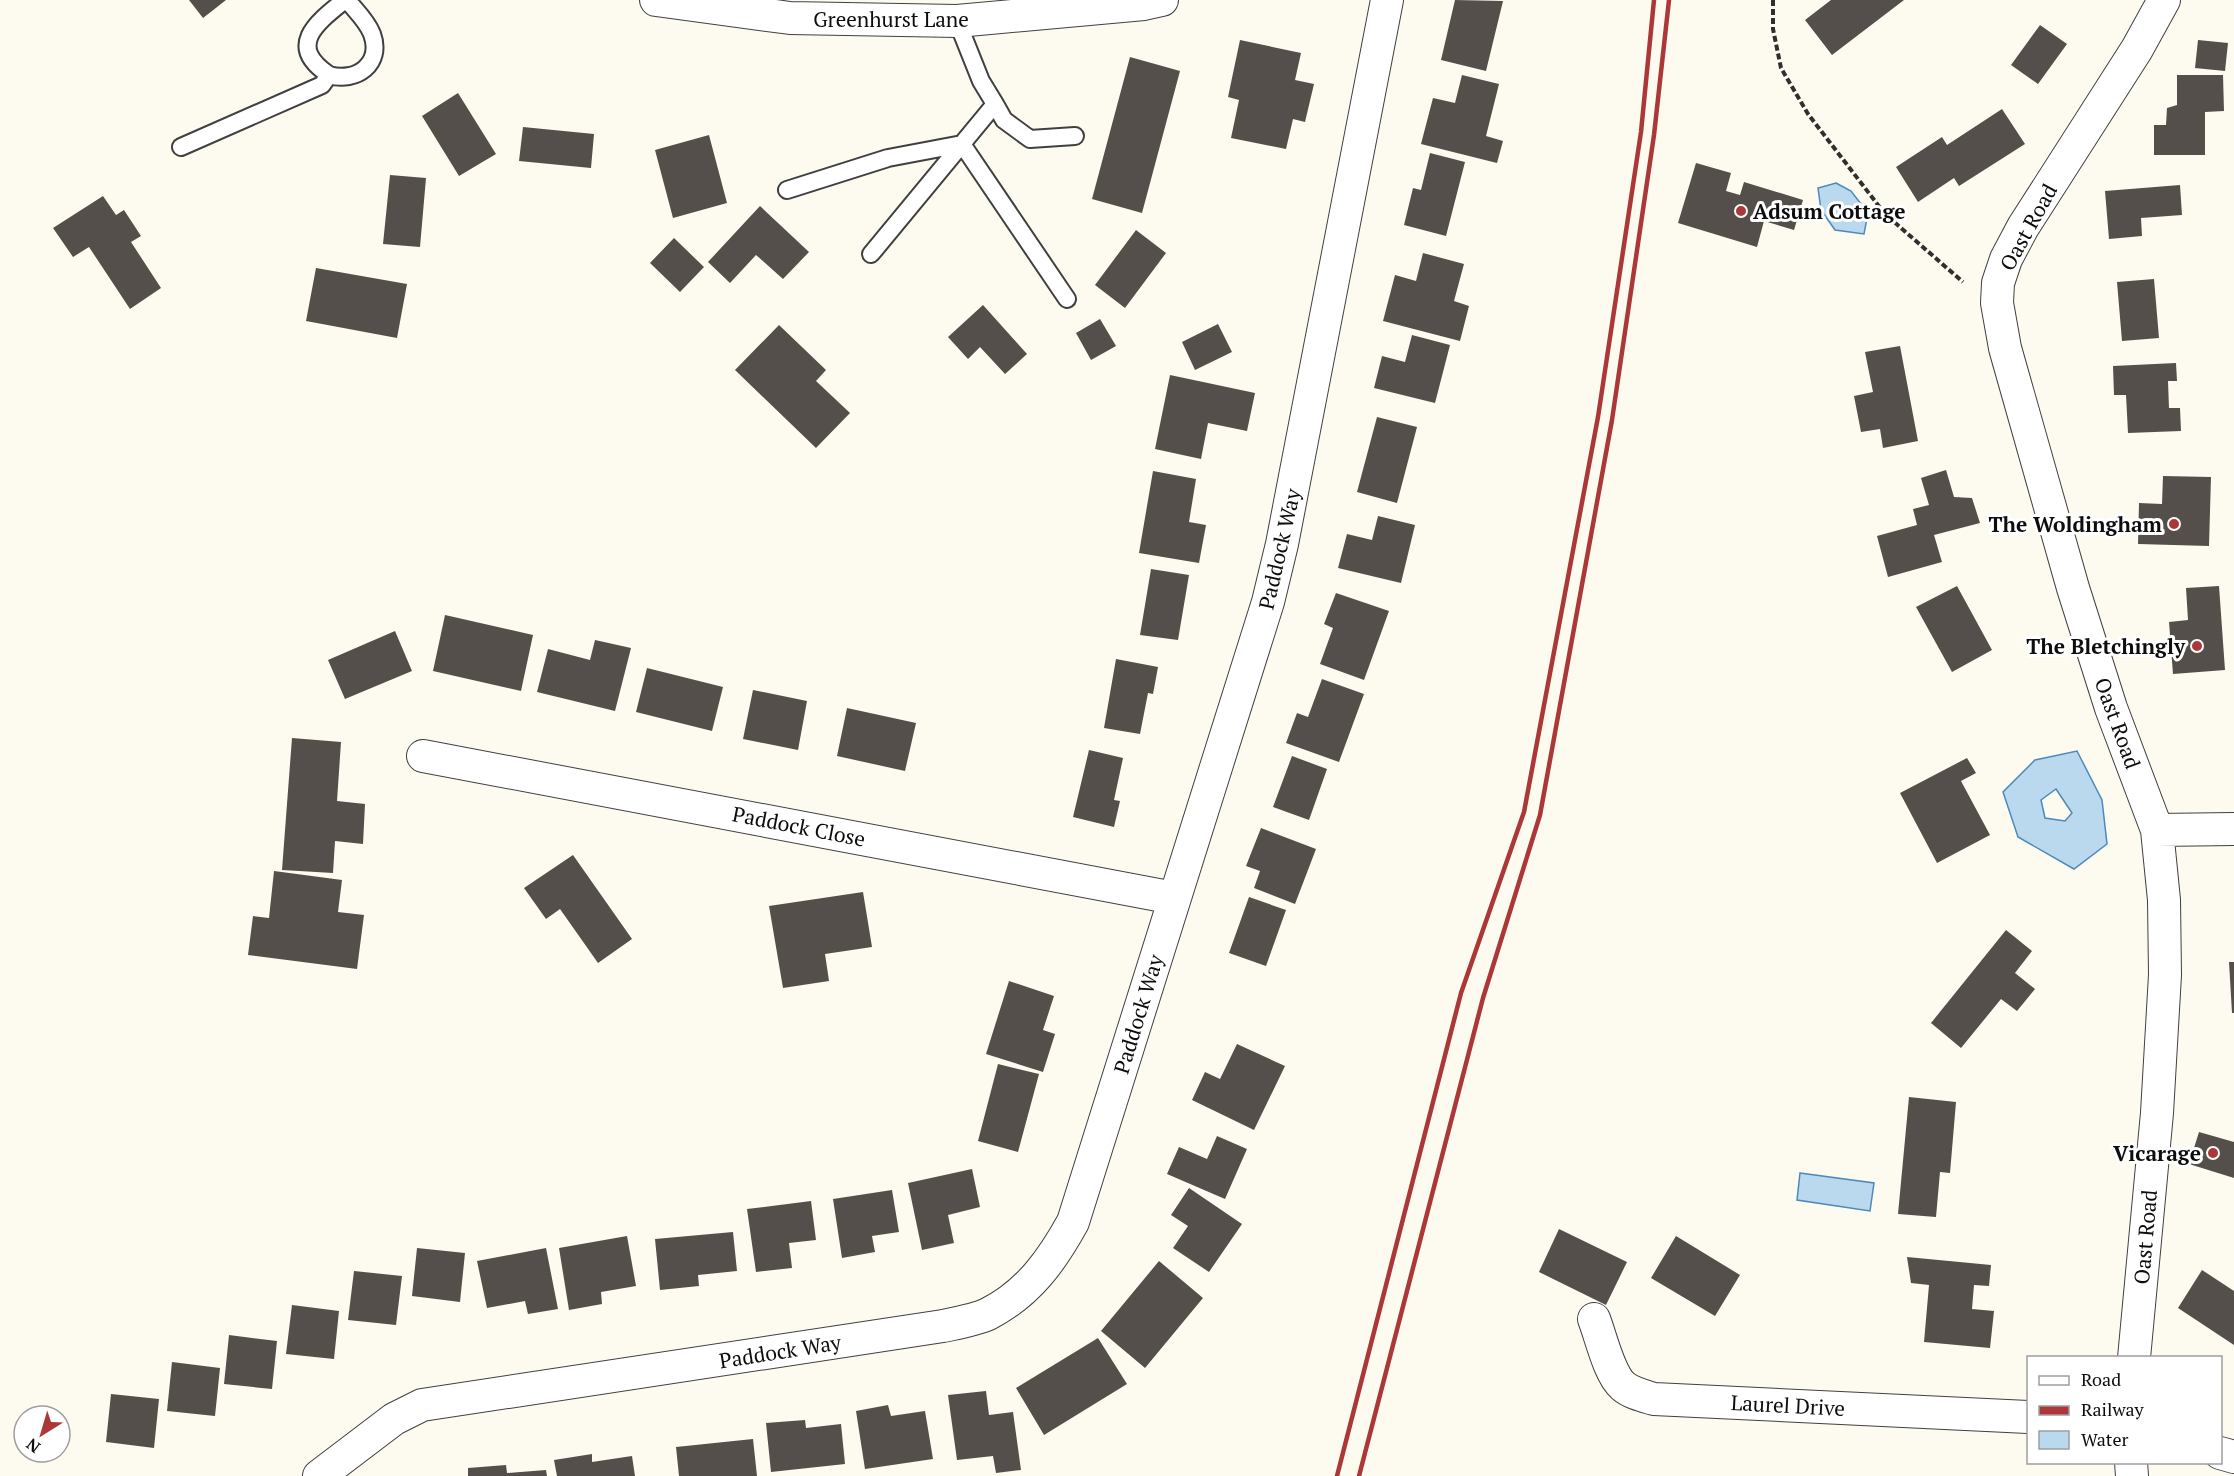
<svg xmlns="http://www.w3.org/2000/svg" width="2234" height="1476" viewBox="0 0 2234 1476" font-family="'PT Serif',serif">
  <rect width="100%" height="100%" fill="#fdfbef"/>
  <path fill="#bad8ee" stroke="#4b8abb" stroke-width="1.5" fill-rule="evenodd" d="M1836 183 1851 191 1868 213 1864 234 1835 230 1821 210 1818 188Z
    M2077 751 2102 800 2107 844 2074 869 2018 837 2003 792 2035 760ZM2056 789 2072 813 2065 821 2045 818 2041 800Z
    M1800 1173 1874 1183 1870 1211 1797 1200Z"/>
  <path fill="#544f4b" d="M189 0H226L203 18Z
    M1455 0 1503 1 1486 71 1441 60Z
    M1831 0H1904L1832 55 1805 20Z
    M2040 25 2067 44 2038 84 2011 65Z
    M1240 40 1301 53 1295 80 1314 84 1305 122 1293 119 1286 149 1231 138 1239 100 1228 97Z
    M2198 40 2228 43 2225 71 2195 68Z
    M1130 57 1180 71 1142 213 1092 199Z
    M1462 75 1499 84 1486 136 1503 141 1497 163 1421 144 1433 98 1455 103Z
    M2177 75H2223L2224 111 2205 112V155H2154V125H2166L2167 108 2177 105Z
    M458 93 496 154 459 176 422 116Z
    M2002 109 2025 144 1959 186 1954 178 1918 202 1896 167 1942 137 1947 145Z
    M523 127 594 134 591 168 519 161Z
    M709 135 727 203 673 218 655 150Z
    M1430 153 1465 162 1446 236 1404 225 1413 188 1421 190Z
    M1696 163 1731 173 1726 191 1740 195 1744 182 1803 200 1794 230 1764 221 1757 247 1678 223Z
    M390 175 426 178 420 247 383 244Z
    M2180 185 2182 215 2141 218 2142 236 2109 239 2105 191Z
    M103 196 116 215 124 210 141 236 131 242 161 288 130 309 89 247 73 257 53 228Z
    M760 206 809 252 783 279 756 255 730 283 708 262Z
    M1136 230 1166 253 1125 308 1095 285Z
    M674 238 704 267 680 292 650 263Z
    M1423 253 1464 264 1454 301 1469 306 1460 341 1383 321 1395 275 1416 281Z
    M316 268 407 284 397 338 306 321Z
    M2154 279 2159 338 2122 341 2117 282Z
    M983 305 1027 354 1005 374 980 347 968 359 948 337Z
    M1100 319 1116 346 1091 360 1076 333Z
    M1218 324 1232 352 1195 370 1182 342Z
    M779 325 826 370 816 381 850 413 816 448 735 370Z
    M1412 335 1450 345 1435 403 1374 388 1382 356 1405 362Z
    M1900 346 1918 441 1883 448 1880 429 1861 432 1854 396 1873 392 1865 352Z
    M2176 363 2177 381H2168L2169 408H2180L2181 431 2128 433 2126 395H2114L2113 366Z
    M1170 375 1255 393 1247 431 1208 423 1201 459 1155 449Z
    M1377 417 1417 427 1397 503 1357 492Z
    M1946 470 1954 497 1972 498 1980 523 1934 535 1942 562 1888 577 1877 536 1917 525 1913 509 1929 505 1921 478Z
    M1153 471 1196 479 1189 522 1206 525 1199 563 1139 553Z
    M2163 476 2211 477 2209 546 2138 544 2139 503 2162 504Z
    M1378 516 1415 525 1401 583 1338 568 1347 534 1372 540Z
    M1151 569 1189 575 1178 640 1140 635Z
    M1957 586 1992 650 1952 672 1916 607Z
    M2219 586 2225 670 2173 674 2169 622 2188 620 2186 588Z
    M1336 593 1389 611 1364 680 1320 664 1333 628 1324 624Z
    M445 615 533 635 521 691 433 671Z
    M395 631 412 671 345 699 328 660Z
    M595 640 631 648 615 711 537 692 548 649 590 660Z
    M1116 659 1158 667 1153 694 1148 693 1140 734 1104 728Z
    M647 668 723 687 712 731 636 712Z
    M1322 679 1364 694 1339 762 1286 743 1297 713 1308 717Z
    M753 690 807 701 798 750 743 739Z
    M847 708 916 723 905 771 837 756Z
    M292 738 341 742 337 801 365 804 363 844 335 841 333 873 282 870Z
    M1089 750 1123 758 1114 800 1120 801 1114 827 1073 817Z
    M1292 756 1327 769 1309 820 1273 807Z
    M1967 758 1976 773 1961 781 1990 835 1937 863 1900 793Z
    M1261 828 1316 849 1295 904 1254 888 1260 871 1246 866Z
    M573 855 632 939 598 963 560 909 546 919 524 888Z
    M274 871 342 880 338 912 364 915 357 969 248 955 253 916 269 918Z
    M863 892 872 947 825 954 829 981 783 988 769 906Z
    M1249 897 1286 910 1266 966 1229 953Z
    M2006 930 2032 951 2015 973 2035 989 2017 1011 2001 999 1961 1048 1931 1023Z
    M2229 962H2234V1013H2232Z
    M1009 981 1054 996 1043 1030 1055 1034 1043 1072 986 1054Z
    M1237 1044 1285 1066 1254 1130 1192 1100 1205 1072 1220 1079Z
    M998 1064 1039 1074 1018 1152 978 1141Z
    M1909 1097 1956 1102 1950 1173 1940 1172 1936 1217 1898 1214Z
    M2199 1132 2234 1142V1178L2189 1164Z
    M1217 1136 1247 1149 1225 1199 1167 1174 1179 1147 1207 1159Z
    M972 1169 980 1207 948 1215 954 1243 922 1250 908 1183Z
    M1189 1188 1242 1224 1209 1272 1173 1248 1188 1226 1171 1215Z
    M892 1190 899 1232 872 1236 875 1252 842 1258 833 1199Z
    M811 1201 816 1240 789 1243 792 1268 756 1272 747 1209Z
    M1559 1229 1627 1262 1606 1305 1539 1272Z
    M733 1232 737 1271 698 1275 699 1286 660 1290 655 1239Z
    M627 1236 636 1286 601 1292 602 1304 569 1310 559 1248Z
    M1676 1236 1740 1275 1715 1316 1651 1278Z
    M417 1248 465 1253 460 1302 412 1296Z
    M546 1248 558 1309 528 1314 525 1301 487 1308 477 1261Z
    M1907 1257 1991 1265 1989 1286 1974 1285 1972 1309 1994 1311 1990 1348 1924 1342 1929 1285 1911 1283Z
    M1159 1261 1203 1298 1145 1368 1101 1331Z
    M2202 1270 2234 1291V1345L2178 1308Z
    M354 1271 402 1276 396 1325 348 1320Z
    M292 1305 339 1311 334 1359 286 1354Z
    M229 1335 277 1341 272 1389 224 1384Z
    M1098 1338 1127 1384 1044 1435 1016 1388Z
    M172 1362 220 1368 215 1416 167 1411Z
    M986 1391 989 1415 1013 1412 1021 1470 996 1473 993 1456 957 1460 948 1395Z
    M111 1394 159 1399 154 1448 106 1442Z
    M888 1405 891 1416 925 1411 933 1459 865 1469 856 1411Z
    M805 1420 806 1428 841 1424 845 1464 771 1472 766 1423Z
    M753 1439 757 1476H679L676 1447Z
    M592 1454V1462L632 1456 635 1476H557L554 1460Z
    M506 1465 507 1473 546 1470 547 1476H468V1468Z"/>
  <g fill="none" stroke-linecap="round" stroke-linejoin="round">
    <defs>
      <path id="lane" d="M957 21 981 81 995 104 1004 120 1030 139 1075 136
        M329 75C286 46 316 23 345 0
        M181 147 322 85 329 75C356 83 383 64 372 34 367 21 356 11 347 0
        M787 190 888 158 962 144 1067 299
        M871 254 995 104"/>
      <path id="street" d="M656 0 790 18 957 21 1144 4 1162 0
        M423 756 1174 898
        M2157 830 2234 829
        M1594 1319C1601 1337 1609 1374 1623 1386 1631 1393 1644 1396 1654 1399L2028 1417
        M2134 1358 2157 1113 2165 975 2164 900 2157 830 2111 708 2073 588 2005 348 1997 303 1998 283 2006 259 2023 227 2137 49 2164 0
        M2220 1453 2234 1457
        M2131 1462 2132 1476
        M319 1476 394 1419 422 1405 943 1326C957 1323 975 1320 988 1314 1029 1293 1052 1260 1073 1222L1268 602 1282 544 1387 0"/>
    </defs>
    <use href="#lane" stroke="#404040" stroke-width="20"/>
    <use href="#street" stroke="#404040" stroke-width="34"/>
    <path stroke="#2f2f2f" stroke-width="4" stroke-dasharray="6 3" stroke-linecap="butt" d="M1773 0V29L1781 68 1808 114 1885 214 1963 282"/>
    <use href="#lane" stroke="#fff" stroke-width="16"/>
    <use href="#street" stroke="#fff" stroke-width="32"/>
    <path stroke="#ab3738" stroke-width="4.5" d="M1337 1476 1461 993 1524 812 1598 417 1641 132 1654 0
      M1359 1476 1483 998 1540 815 1612 420 1654 135 1669 0"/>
  </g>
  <g fill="#ab3738" stroke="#fff" stroke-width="2">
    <circle cx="1741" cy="211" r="6"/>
    <circle cx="2174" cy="524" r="6"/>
    <circle cx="2197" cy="646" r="6"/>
    <circle cx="2213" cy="1153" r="6"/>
  </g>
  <g text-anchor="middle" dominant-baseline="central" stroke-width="6" stroke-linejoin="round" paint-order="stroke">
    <g font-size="21" fill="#0d0d0d" stroke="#fff">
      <text x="891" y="19">Greenhurst Lane</text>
      <text transform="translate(2028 227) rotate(-61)">Oast Road</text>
      <text transform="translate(1279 549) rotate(-77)">Paddock Way</text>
      <text transform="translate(2118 723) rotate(70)">Oast Road</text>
      <text transform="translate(799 826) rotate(11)">Paddock Close</text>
      <text transform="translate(1138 1014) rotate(-73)">Paddock Way</text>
      <text transform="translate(2145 1237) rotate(-85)">Oast Road</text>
      <text transform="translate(780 1351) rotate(-9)">Paddock Way</text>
      <text transform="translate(1788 1405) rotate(3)">Laurel Drive</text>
    </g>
    <g font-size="21" font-weight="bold" fill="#0d0d0d" stroke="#fff" text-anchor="end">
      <text x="1753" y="211" text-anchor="start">Adsum Cottage</text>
      <text x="2162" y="524">The Woldingham</text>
      <text x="2185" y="646">The Bletchingly</text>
      <text x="2201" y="1153">Vicarage</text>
    </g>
  </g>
  <rect x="2027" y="1356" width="195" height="108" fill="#ffffff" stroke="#9e9e9e" stroke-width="1.5"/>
  <rect x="2039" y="1376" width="30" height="9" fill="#ffffff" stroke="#9e9e9e" stroke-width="1.5"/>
  <text x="2081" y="1386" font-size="18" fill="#0d0d0d">Road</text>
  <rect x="2039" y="1406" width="30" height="9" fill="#ab3738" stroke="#9e9e9e" stroke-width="1.5"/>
  <text x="2081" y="1416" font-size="18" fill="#0d0d0d">Railway</text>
  <rect x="2039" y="1431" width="30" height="18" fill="#bad8ee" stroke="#9e9e9e" stroke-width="1.5"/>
  <text x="2081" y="1446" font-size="18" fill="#0d0d0d">Water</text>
  <g transform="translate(42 1434) rotate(217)"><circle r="28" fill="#ffffff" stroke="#9e9e9e" stroke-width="1.5"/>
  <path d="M0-4.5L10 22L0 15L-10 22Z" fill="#ab3738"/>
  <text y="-9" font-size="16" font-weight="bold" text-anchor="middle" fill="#0d0d0d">N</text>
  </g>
</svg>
